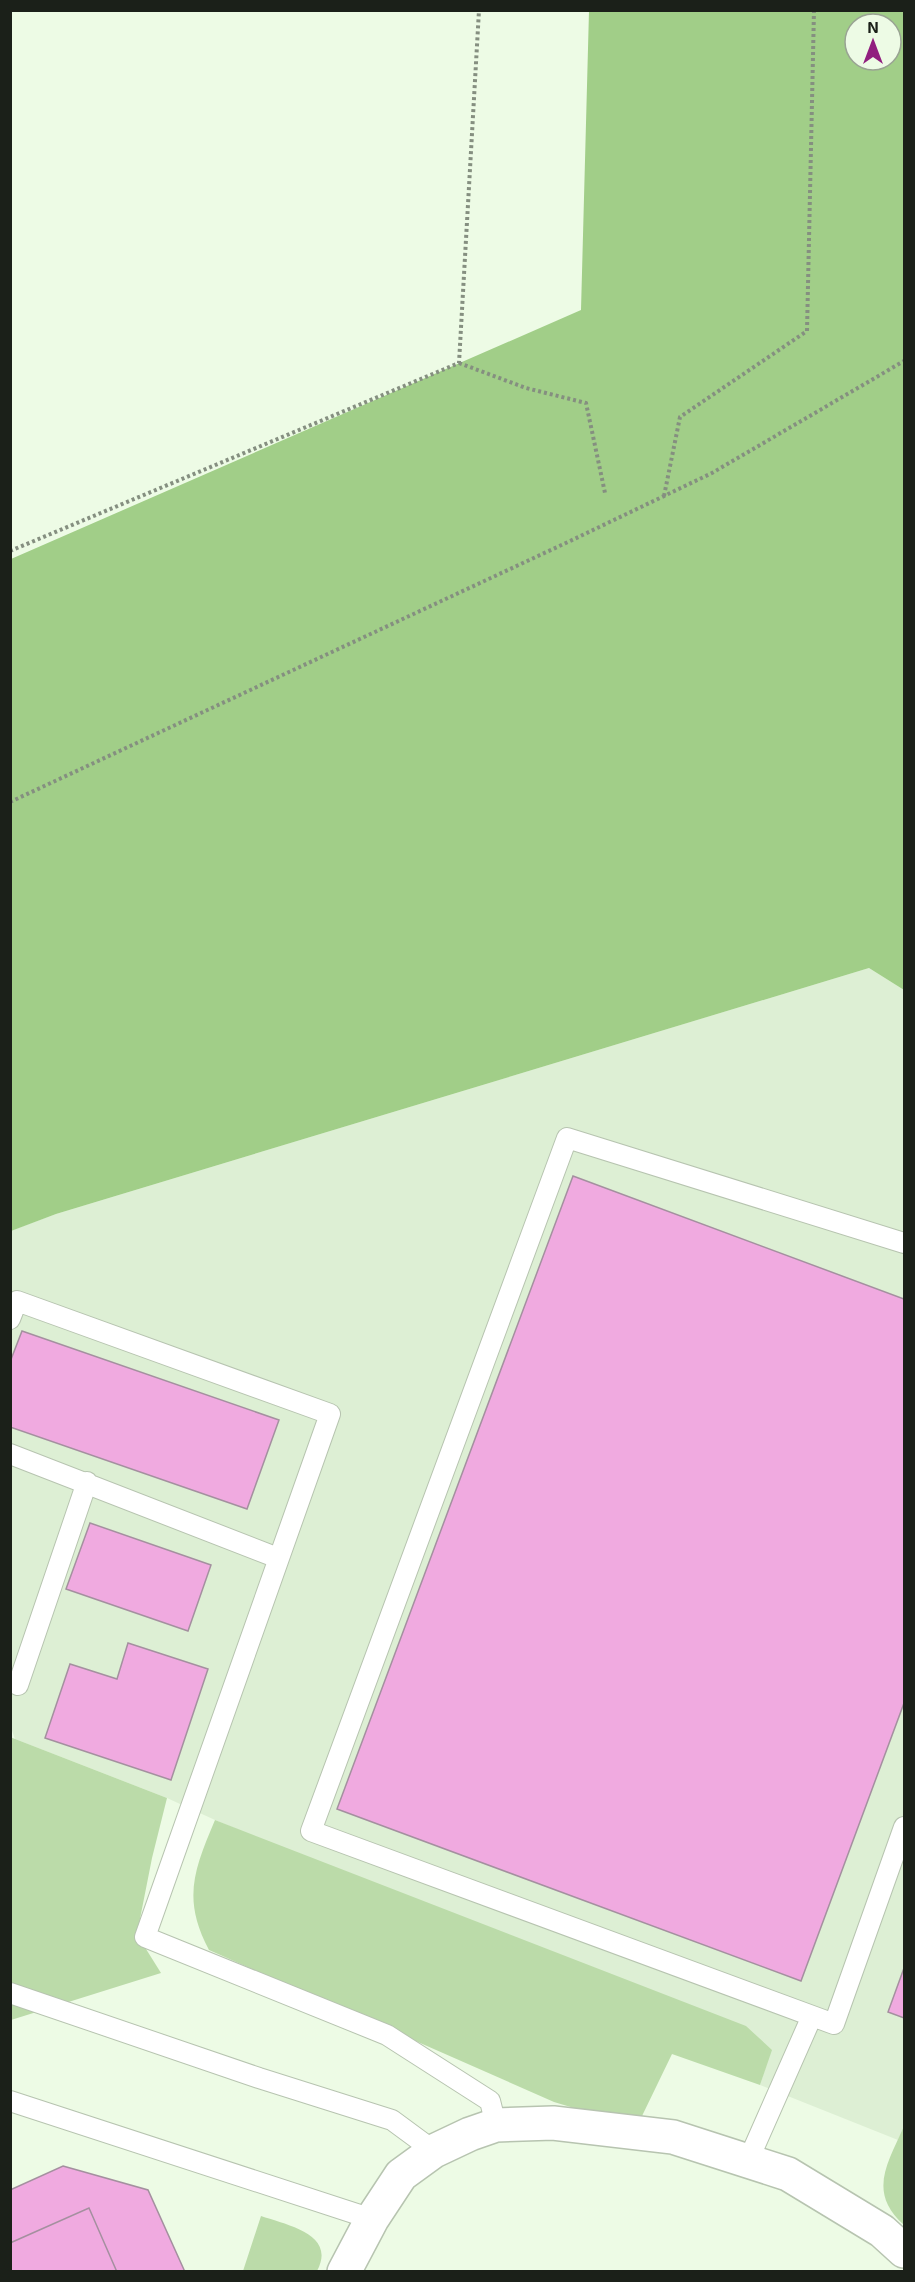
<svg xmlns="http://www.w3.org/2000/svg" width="915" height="2282" viewBox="0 0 915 2282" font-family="'Exo 2',sans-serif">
  <rect width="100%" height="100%" fill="#edfbe5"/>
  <path fill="#ddefd4" d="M869 968 904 990V2126L898 2140 760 2085 771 2050 215 1820 167 1798 15 1739 10 1725V1231L56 1214Z"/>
  <path fill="#bbdba9" d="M10 1737 167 1798 152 1858 138 1929 146 1949 161 1973 11 2020Z
    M215 1820 746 2026 772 2050 760 2085 672 2054 642 2116 584 2111 554 2102 209 1950C182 1899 194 1870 215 1820Z
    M904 2126V2225C867 2192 888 2163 904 2126Z
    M261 2216C287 2225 337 2234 317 2271H243Z"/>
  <path fill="#a1ce88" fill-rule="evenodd" d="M589 11H904V990L869 968 56 1214 11 1231V559L581 310ZM855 24H891V60H855Z"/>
  <path fill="#f0aae0" stroke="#a4909f" stroke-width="1.5" d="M573 1176 904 1299V1703L801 1981 337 1809Z
    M22 1331 279 1420 247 1509 10 1427V1362Z
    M90 1523 211 1565 188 1631 66 1589Z
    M128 1643 208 1669 171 1780 45 1738 70 1664 117 1679Z
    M904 1968V2018L888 2012Z
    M63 2166 148 2190 185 2272H117L89 2208 10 2243V2190Z
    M89 2208 117 2272H10V2243Z"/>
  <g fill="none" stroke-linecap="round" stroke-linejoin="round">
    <defs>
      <path id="service" d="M904 1243 567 1138 311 1831 834 2024 904 1827
        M10 1319 17 1301 330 1414 145 1937 387 2035 490 2101 496 2125
        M10 1454 278 1558
        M18 1685 87 1482
        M10 1993 259 2078 392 2120 434 2151
        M10 2101 372 2219
        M748 2161 812 2016"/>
      <path id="tertiary" d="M344 2272 372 2219 401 2175 434 2151 470 2134 496 2125 553 2123 673 2137 788 2174 882 2231 904 2251"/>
    </defs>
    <use href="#service" stroke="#b7c4b0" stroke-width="22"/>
    <use href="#tertiary" stroke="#b7c4b0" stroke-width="36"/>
    <path stroke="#858f80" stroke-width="4" stroke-dasharray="3 3" stroke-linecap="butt" d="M459 363 526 388 586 403 605 493
      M664 496 680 417 807 331 814 10
      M10 551 459 363 479 10
      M10 802 568 542 712 473 904 361"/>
    <use href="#service" stroke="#fff" stroke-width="20"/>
    <use href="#tertiary" stroke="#fff" stroke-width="33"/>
  </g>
  <rect width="915" height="2282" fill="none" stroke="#1b2019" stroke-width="24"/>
  <g transform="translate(873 42)"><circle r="28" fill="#edfbe5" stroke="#99a393" stroke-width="1.5"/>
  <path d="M0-4.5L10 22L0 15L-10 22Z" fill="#911f7f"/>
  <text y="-9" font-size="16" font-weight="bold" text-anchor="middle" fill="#1b2019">N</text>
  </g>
</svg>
